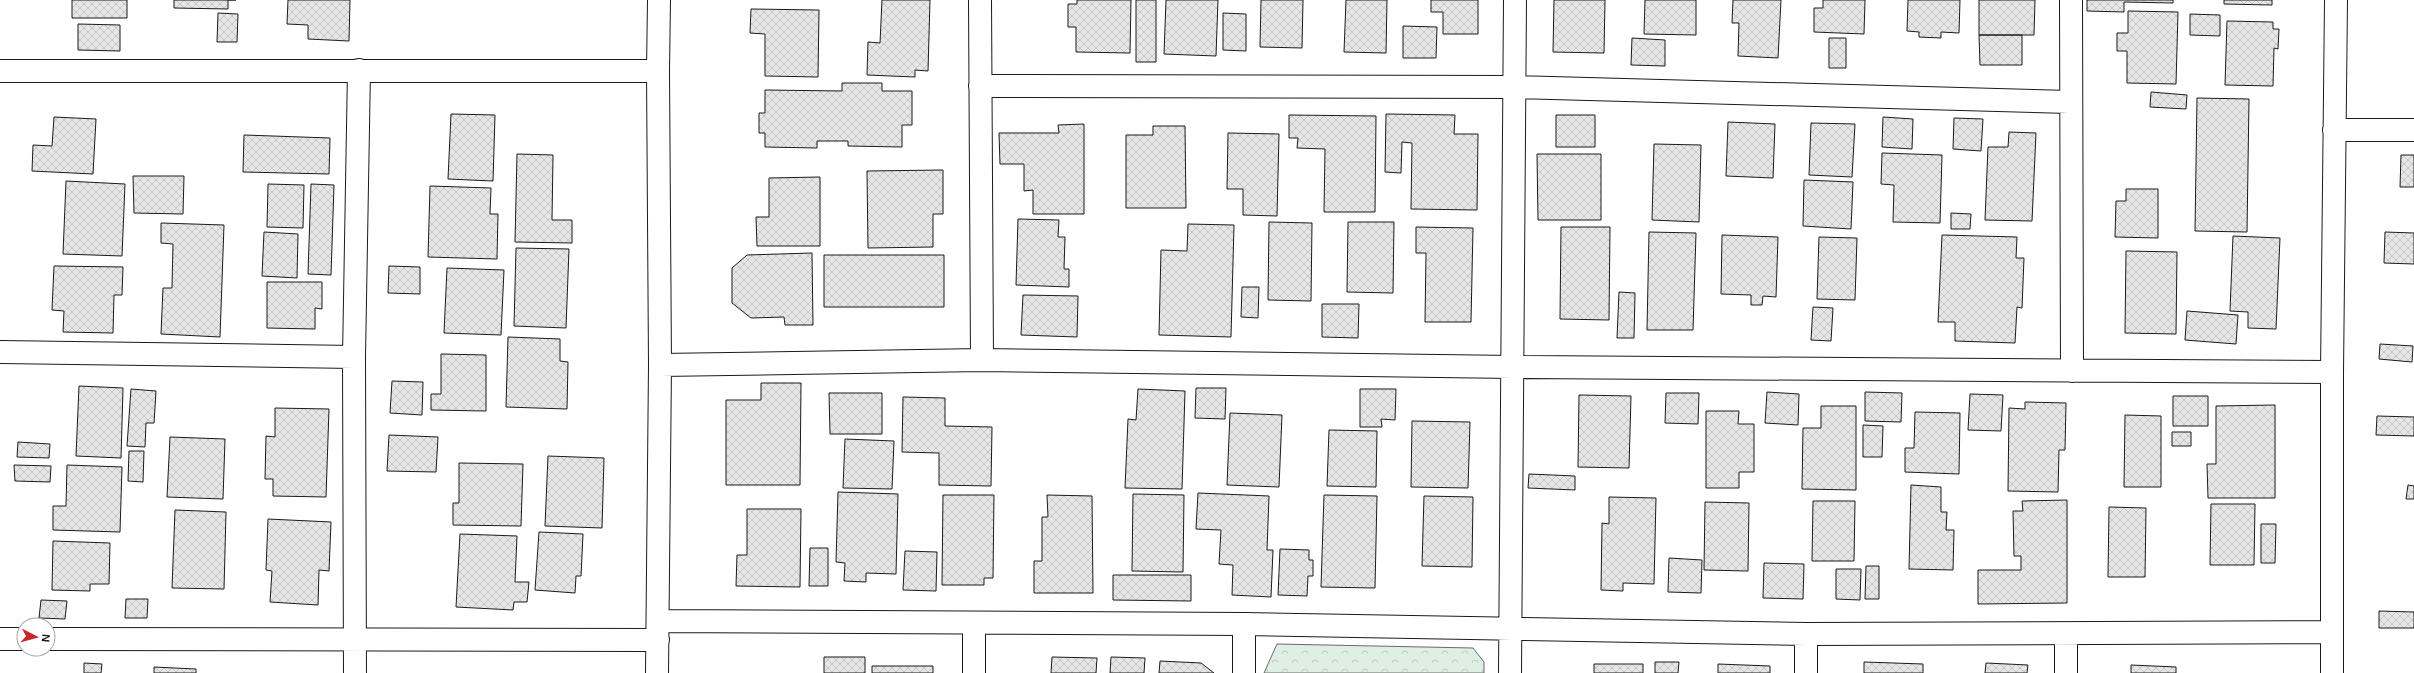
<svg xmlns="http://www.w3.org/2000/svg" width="2414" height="673" viewBox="0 0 2414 673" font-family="Arial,sans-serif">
  <defs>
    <pattern id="park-crowns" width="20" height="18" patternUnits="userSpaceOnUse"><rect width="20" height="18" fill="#e0efe3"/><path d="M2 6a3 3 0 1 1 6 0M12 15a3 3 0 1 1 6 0" fill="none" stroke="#c0ccc2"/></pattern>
    <pattern id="building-cross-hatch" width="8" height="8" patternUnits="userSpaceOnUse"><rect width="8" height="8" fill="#e6e6e6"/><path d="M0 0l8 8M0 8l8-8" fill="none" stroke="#c5c5c5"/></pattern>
  </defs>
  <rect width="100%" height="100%" fill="#fff"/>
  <path fill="url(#park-crowns)" stroke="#6a6a6a" d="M1277 644 1473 648 1484 662V673H1264Z"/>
  <path fill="url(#building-cross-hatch)" stroke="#1a1a1a" d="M72 0H127V18H72Z
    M174 0H236H228V9L174 8Z
    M288 0H350L349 41 308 39V25L287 24Z
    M882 0H930L928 71 915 70V77L867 75 868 42 880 43Z
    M1077 0H1131L1130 53 1076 52V27H1068V4H1077Z
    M1136 0H1156V62H1136Z
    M1166 0H1218L1216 56 1164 54Z
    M1261 0H1303L1302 48 1260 47Z
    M1346 0H1387L1386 53 1344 52Z
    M1431 0H1478V34H1443V12H1431Z
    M1554 0H1605L1604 53 1553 52Z
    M1645 0H1696V35L1644 34Z
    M1733 0H1781L1778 58 1738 56 1739 23H1732Z
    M1823 0H1865L1864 34 1814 32V8H1823Z
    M1908 0H1960L1959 33 1941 32V38L1919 37V32L1907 31Z
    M1979 0H2035L2034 35H1979Z
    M2087 0H2173V3L2124 2V12L2087 11Z
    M2224 0H2272V5L2224 4Z
    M751 9 819 10 818 77 765 76V34L750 33Z
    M2128 11 2178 12 2176 84 2127 83V51H2117V33H2128Z
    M218 13 238 14 237 42H217Z
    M1223 13 1246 14V51L1223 50Z
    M2190 14 2220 15V36L2190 35Z
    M2227 21 2273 22V29H2279L2278 49 2274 48 2273 86 2225 85Z
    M78 24 120 25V51L78 50Z
    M1403 26 1437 27 1436 58H1403Z
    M1979 35H2022V65H1980Z
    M1632 38 1665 40V66L1631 65Z
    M1829 38H1846V68H1829Z
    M842 83H882V91H912V125H902V147L848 146V141H817V148L765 147V133H759V113H765V90L842 91Z
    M2151 92 2187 95 2186 109 2150 107Z
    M2197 98 2249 99 2247 232 2195 231Z
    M451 114 495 115 493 181 448 179Z
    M1386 114 1455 115 1454 134H1478L1477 210 1411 209 1412 143 1402 142 1401 173 1385 172Z
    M1289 115 1376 116 1375 212H1324L1325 149 1297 148 1298 138H1289Z
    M1556 115H1595V147H1556Z
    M54 117 96 119 93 174 32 171 33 145 52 146Z
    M1883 117 1913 119 1912 149 1882 147Z
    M1954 118 1983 119 1981 151 1953 149Z
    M1728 122 1775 124 1773 178 1726 176Z
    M1811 123 1855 124 1852 177 1809 175Z
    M1084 124V214H1033V190L1024 191V164H1000L999 133H1059L1058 125Z
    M1153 126H1185L1186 208H1126V135H1153Z
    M2009 132 2036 133 2032 221 1985 220 1988 147H2008Z
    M1228 133 1279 134 1277 216 1243 215V189H1227Z
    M244 135 330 138 329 174 243 172Z
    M1654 144 1701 145 1699 222 1652 220Z
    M1882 153 1942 155 1940 223 1893 222 1894 185 1881 184Z
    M517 154 553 155 552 220H572V243L515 242Z
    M1537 154H1601V220H1538Z
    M2401 155H2414V187H2400Z
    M943 170V214H933V247L868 248 867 171Z
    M133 176H184L183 214 134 213Z
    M820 177V246H757L756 217H769V178Z
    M1804 180 1853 182 1851 229 1803 226Z
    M66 181 125 184 122 256 63 254Z
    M268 184 304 185 303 228 267 227Z
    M311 184 334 185 331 275 308 274Z
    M430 186 491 188 490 214H498L497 259 428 257Z
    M2126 189H2158V238L2115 237 2116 201H2126Z
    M1951 213 1971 214 1970 229H1951Z
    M1018 219 1059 220 1058 237H1065L1064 269H1069V287L1016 285Z
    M1269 222 1312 223 1311 301 1268 300Z
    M1348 222H1394L1393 293 1347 292Z
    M161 223 224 225 220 337 161 334 163 288H172L173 244 161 243Z
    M1188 224 1234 225 1231 337 1159 335 1161 250 1187 251Z
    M1416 227 1473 228 1471 322H1425L1426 253H1416Z
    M1561 227H1610L1609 320 1560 319Z
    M264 232 298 234 297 278 262 276Z
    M1649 232 1696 233 1693 330H1647Z
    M2385 232 2414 233V264L2384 263Z
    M1722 235 1778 237 1776 297 1763 296 1762 305H1751V295L1721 294Z
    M1942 235 2017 237 2016 258H2024L2022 308 2017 307 2015 343 1955 341V322H1938Z
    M2233 236 2280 238 2276 329 2248 328V312L2230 311Z
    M1819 237 1857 238 1855 300 1817 299Z
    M516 248 569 249 566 328 514 326Z
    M2126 251 2177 252 2176 334 2125 333Z
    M812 253 813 325H785L784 317 751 318 732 303V268L747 255Z
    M824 255H944V307H824Z
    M54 266 123 267 122 295H114L113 333 63 332 64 311 52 310Z
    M389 266 420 267V294L388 293Z
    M447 268 504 270 501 335 444 333Z
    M267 282H322V309L315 308V329L267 328Z
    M1242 287H1259L1258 318 1241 317Z
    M1619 292 1635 293 1634 338H1617Z
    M1023 295 1078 296 1077 337 1021 335Z
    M1322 304H1359L1358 338 1322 337Z
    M1813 307 1833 308 1831 341 1811 340Z
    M2187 311 2238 315 2236 344 2185 340Z
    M508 337 560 339V361L568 362 567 409 506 407Z
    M2380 344 2413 346 2412 362 2379 359Z
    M441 354 486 355V411L431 410V394H441Z
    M392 381 423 382 422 415 390 413Z
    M761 383H801L800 485H726V400H761Z
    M79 386 123 388 121 458 76 456Z
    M1196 388H1226L1225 419 1195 418Z
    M131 389 156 391 154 423H146L145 447 127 446Z
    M1138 389 1185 391 1182 489 1125 488 1128 419 1136 420Z
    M1360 389H1396L1395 420 1381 419 1382 427H1360Z
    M1767 392 1799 394 1798 425 1765 423Z
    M1865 392 1902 393 1901 422 1865 421Z
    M829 393H882V434H830Z
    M1666 393H1699L1698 424 1665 423Z
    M1970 394 2003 395 2001 431 1968 430Z
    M1579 395 1631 396 1629 468 1578 467Z
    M2173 396H2208V426H2173Z
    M903 397 945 398V426L992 427 991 486 939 485V453L902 452Z
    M2025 402 2066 403 2065 450H2059L2058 492 2008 491 2009 408 2025 409Z
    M2275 405V498H2208L2207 464H2216V406Z
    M1821 406H1856V490L1802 489 1803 428H1821Z
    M275 408 329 409 326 497 273 496V479H265L266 436 275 437Z
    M1706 411H1739L1738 424H1754V472H1739V488H1706Z
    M1915 412 1960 413 1959 474 1905 472V448H1914Z
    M1230 413 1282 415 1279 487 1227 485Z
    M2125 415 2161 416V487H2124Z
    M2377 416 2414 417V436L2376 435Z
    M1412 421 1470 422 1468 488 1411 487Z
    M1863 425 1883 426 1882 457H1863Z
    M1329 430 1377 431 1376 487 1327 486Z
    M2172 432H2191V446H2172Z
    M389 435 438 437 436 472 387 471Z
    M170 437 225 439 223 499 167 497Z
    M845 439 894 441 892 489 843 488Z
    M18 442 50 444 49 458 17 457Z
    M129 451H144L143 482 128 481Z
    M548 456 604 458 602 528 545 526Z
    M459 463 523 464 521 526 453 525V503H459Z
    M14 465 51 466 50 482 15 481Z
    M67 465 122 467 120 532 53 530V506H66Z
    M1529 474 1575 476V490L1528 488Z
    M1911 485 1941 487V512H1947L1946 530H1954L1953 570 1909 569Z
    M2408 485 2414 486V499H2406Z
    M838 492 898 494 896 574 866 573V582L844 581 845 563 836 562Z
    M1198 493 1269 496 1267 550H1273L1271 597 1232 595 1233 565 1219 564 1221 530 1196 529Z
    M1133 494 1184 495 1183 572 1132 571Z
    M943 495H994L993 578H984V585H942Z
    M1047 495 1092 496 1093 593H1034V561H1042V517H1048Z
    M1324 495 1377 496 1375 588 1321 587Z
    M1424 496 1473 497 1472 567 1422 566Z
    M1609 497 1656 498 1654 584 1623 583V591L1601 590 1602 523 1609 524Z
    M2067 500V603L1978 604V570H2021V556H2014L2013 511H2023L2022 501Z
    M1813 501H1855L1854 561H1812Z
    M1705 502 1749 503 1748 571 1704 570Z
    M2211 504H2255L2254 565H2210Z
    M2109 507 2146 508 2145 577H2108Z
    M747 509H801L800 587 736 586 737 555H747Z
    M175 510 226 512 224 589 172 588Z
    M268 519 331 522 329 571 319 570 318 605 270 602 272 571 266 570Z
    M2261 524H2276L2275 563H2261Z
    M539 532 583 534 581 576H576L575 593 535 590Z
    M460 534 517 536 515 582H529L527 602H514L513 610 456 607Z
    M53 541 110 543 109 584H90V591L52 590Z
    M810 548H828V586H809Z
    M1280 549 1309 550V560H1313V576H1308L1307 596 1278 595Z
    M905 551 937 552 936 591 903 590Z
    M1669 558 1702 560 1701 593 1668 592Z
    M1764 563 1804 564 1803 599 1763 598Z
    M1866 566H1879V599H1865Z
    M1836 569H1861L1860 600 1836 599Z
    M1113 575H1191V601L1113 600Z
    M126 599H148L147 618H125Z
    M41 600 67 601 65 619 39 618Z
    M2379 611 2414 612V628H2379Z
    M824 657H865V673H824Z
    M1052 657 1097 658 1096 673H1051Z
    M1111 657 1145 658 1144 673H1110Z
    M1160 661 1201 663 1214 673H1159Z
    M1655 662H1679L1678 673H1655Z
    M1864 662 1923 664V673H1864Z
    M84 663 102 664 101 673H84Z
    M1986 663 2028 665 2027 673H1985Z
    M1594 664H1643V673H1594Z
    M1718 664 1770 666V673H1718Z
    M2131 665 2176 667V673H2131Z
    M872 666H933V673H872Z
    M154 667 196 669V673H154Z"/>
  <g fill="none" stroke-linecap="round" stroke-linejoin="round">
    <defs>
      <path id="minor" d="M980 0 982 360
        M2071 0 2072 371
        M0 71H658
        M980 86 1515 87 2070 102
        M2334 130H2414
        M0 352 354 357
        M660 365 982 360 1513 367 2332 372
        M658 621 1244 624 1806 634 2332 632
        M0 639H24
        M48 639 658 640
        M355 673 354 357 359 70
        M657 673 660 365 658 71 659 0
        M974 673V625
        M1244 673V624
        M1510 673 1515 0
        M1806 673V634
        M2066 673V634
        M2332 673V372L2336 0"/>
    </defs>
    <use href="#minor" stroke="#1a1a1a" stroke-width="24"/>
    <use href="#minor" stroke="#fff" stroke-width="22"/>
  </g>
  <g transform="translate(36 637) rotate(96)"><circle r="19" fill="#ffffff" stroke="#a3a3a3"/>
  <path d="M0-3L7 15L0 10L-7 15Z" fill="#c62828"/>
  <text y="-6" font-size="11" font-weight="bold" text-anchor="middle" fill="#1a1a1a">N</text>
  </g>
</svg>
